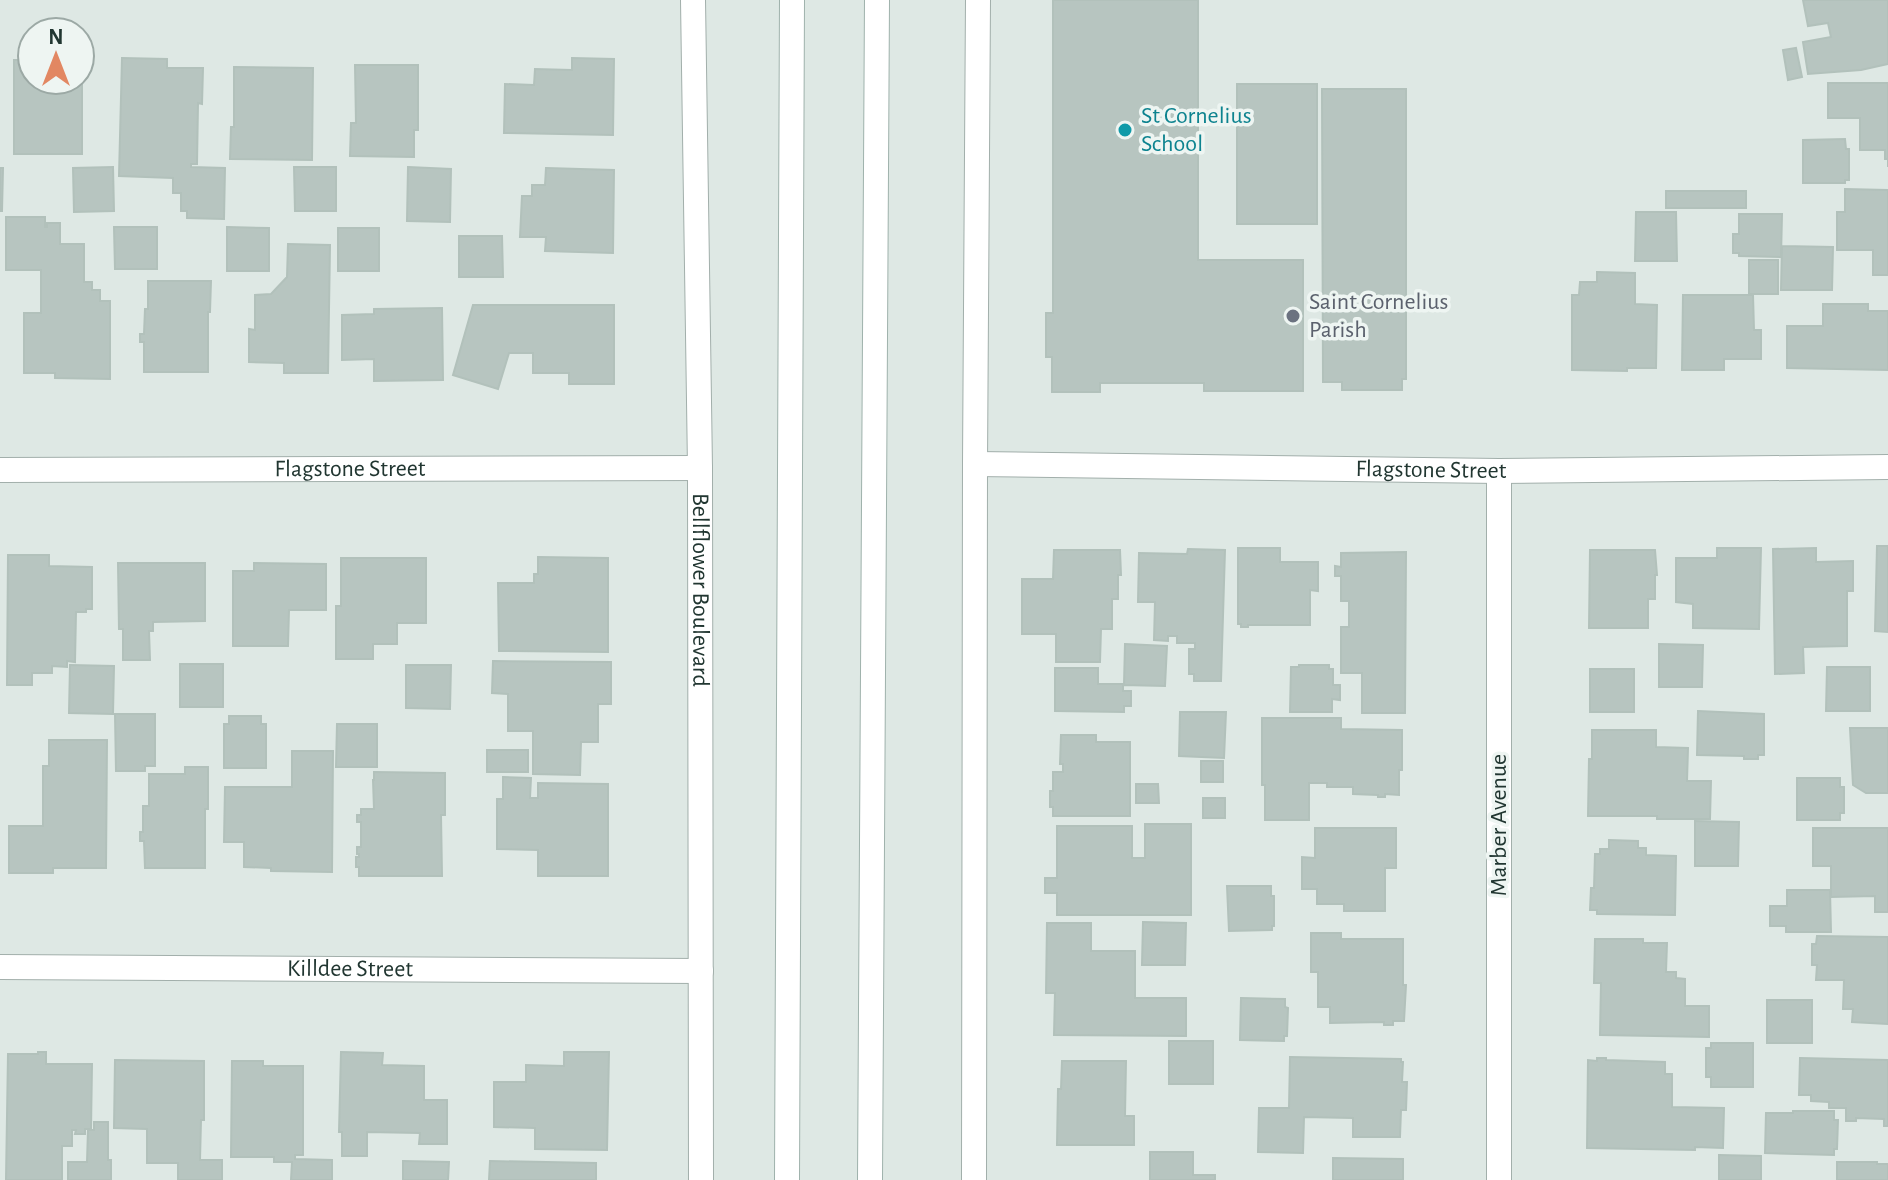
<svg xmlns="http://www.w3.org/2000/svg" width="1888" height="1180" viewBox="0 0 1888 1180" font-family="'Alegreya Sans',sans-serif">
  <rect width="100%" height="100%" fill="#dee8e4"/>
  <path fill="#b7c5c0" stroke="#b2c1bb" stroke-width="2" d="M1053 0H1198V260H1303V391H1204V383H1100V392H1052V357H1046V313H1053Z
    M1803 0H1888V64L1861 70 1808 74 1803 42 1831 37 1828 23 1808 26Z
    M1796 48 1802 77 1788 80 1783 50Z
    M122 58 167 59V68H203L202 104 198 103 197 164H191V167L225 168 224 219 187 218V211H181V193H173V178L119 176Z
    M572 58 614 59 613 135 504 133 505 84 534 85 535 69 572 70Z
    M80 59H82V154H14V60H32V80H80Z
    M355 65H418V130H414V157L350 156 351 123H356Z
    M234 67 313 68 312 160 230 159 231 127H234Z
    M1828 83H1888V167V159H1885V150H1860V118H1828Z
    M1237 84H1317V224H1237Z
    M1322 89H1406V379H1402V390H1342V382H1323Z
    M1845 139 1846 149H1849V180H1845V183H1803V140Z
    M113 167 114 211 74 212 73 168Z
    M294 167H336V211H295Z
    M408 167 451 169 450 222 407 221Z
    M0 168H3L2 211H0Z
    M546 168 614 170 613 253 545 251 546 237H520L522 196H532V185H545Z
    M1845 189 1888 190V275H1873V250H1837V212H1845Z
    M1666 191H1746V208H1666Z
    M1636 212H1676L1677 261H1635Z
    M1739 214H1782L1781 257 1739 256V253H1733V234H1739Z
    M6 217H45V227H47V223H60V244H84V282H92V290H100V301H110V379L55 378V373H24V313H41V270H6Z
    M114 227H157V269H115Z
    M227 227 269 228V271H227Z
    M338 228H379V271H338Z
    M459 236H502L503 277H459Z
    M288 244 330 245 328 373H284V363L249 362V329L255 330V295L271 294 287 277Z
    M1782 246 1833 247 1832 290H1781Z
    M1749 260H1778V294H1749Z
    M1597 272 1635 273V304L1657 305 1656 368H1627V371L1572 370V295H1579L1580 282H1597Z
    M148 281H211L210 312H208V372H144V342H140V334H144L145 309H148Z
    M1683 295H1753L1754 330H1761V359H1724V370H1682Z
    M1823 304H1868V311H1888V370L1787 368V326H1823Z
    M473 305H614V384H569V373H533V353H509L498 389 453 375Z
    M442 308 443 380 374 381V359L342 360V315L374 314V309Z
    M1877 546H1888V632L1875 631Z
    M1238 548H1280V562H1318V591L1310 590V625H1248V627H1241V624H1238Z
    M1717 548H1761L1759 629 1693 628V604L1676 602V558H1717Z
    M1816 548V562L1853 561V591H1847V646L1803 647 1804 673 1775 674 1773 549Z
    M1188 549 1225 550 1221 681H1194V674H1189V649H1195V643H1177V636H1168V641L1154 640 1155 602H1138L1139 553 1187 554Z
    M1054 550H1120L1121 575H1118V599H1112V629H1101L1100 662H1056V634H1022V579H1053Z
    M1590 550H1655L1657 575H1655V599H1648V628H1589Z
    M1406 552 1405 713H1362V673H1341V627H1349V601H1341V576H1335V566L1341 567V553Z
    M8 555H49V566L92 567V609H86V612H76L75 662 67 661V667L52 666V673H32V685H7Z
    M538 557 608 558V652L499 651 498 583H534V574H538Z
    M341 558H426V623H397V644H373V659H336V606H341Z
    M118 563H205V621L153 622V631H149L150 660H123V629H119Z
    M254 563 326 564V610H289L288 646H233V571H254Z
    M1125 644 1167 646 1165 686 1124 685Z
    M1659 644 1703 645 1702 687H1659Z
    M493 661 611 662V704H598V742H581L580 775 533 774V731H508V694L492 693Z
    M180 664H223V707H180Z
    M70 665 114 666 113 714 69 713Z
    M406 665H451L450 709 406 708Z
    M1299 665H1329V669H1333V685H1340V700L1332 699V712H1290L1291 667H1299Z
    M1827 667H1870V711H1826Z
    M1055 668H1098V684H1123V691H1131V706H1124V712L1055 711Z
    M1590 669H1634V712H1590Z
    M1698 711 1764 714V755H1758V759H1744V756L1697 755Z
    M1180 712H1226L1224 758 1179 756Z
    M115 714H155V766H145V771H116Z
    M229 716H261V724H266V768H224V724H229Z
    M1262 718H1341V729L1402 730V770H1399V795L1385 794V797H1378V795L1353 794V787H1327V783H1309V820H1265V785H1262Z
    M337 724H377V767H336Z
    M1850 728H1888V793H1866L1853 785Z
    M1592 730H1656V747L1688 748 1687 781H1711L1710 819H1657V816H1588L1589 759H1592Z
    M1061 735H1096V742H1130V816H1053V807H1050V791H1053V772H1063V764H1060Z
    M49 740H107L106 868H53V873H9V826H43V766H49Z
    M487 750H528V772H487Z
    M292 751H333L332 872 271 871V868L244 867V842H224L225 787H292Z
    M1201 761H1223V782H1201Z
    M185 767H208V809H205V868H145L144 841H140V832H143V806H149V774H185Z
    M374 772 445 773V815H441L442 876H359V867H356V857H359V854H357V847H361V822H357V815H361V809H374L373 780H374Z
    M503 777 531 778 530 798H538V783L608 784V876H538V850L497 849V799H503Z
    M1797 778H1840V787H1844V813H1840V820H1797Z
    M1136 784H1158L1159 803H1136Z
    M1203 798H1225V818H1203Z
    M1695 821 1739 822 1738 866H1695Z
    M1145 824H1191V915H1057V893H1045V878H1057V826H1132V858H1145Z
    M1315 828H1396V868H1385V911H1344V904H1317V889H1302V857L1315 858Z
    M1813 828H1888V912H1875V896L1831 897V866H1813Z
    M1609 840 1638 841V848H1646V855L1676 856 1675 915 1597 914V910H1590L1591 888H1594L1595 854H1600V849H1609Z
    M1227 886H1271V896H1274V926H1272V930L1229 931Z
    M1787 890H1830L1831 932H1786V926H1770V906H1787Z
    M1143 922 1186 923 1185 965H1142Z
    M1047 923H1091V951H1135V998H1186V1036L1054 1035 1055 993H1046Z
    M1311 933H1341V939H1403V985H1406L1404 1021H1393V1025H1384V1022L1330 1023V1007H1318V972H1311Z
    M1817 936 1888 937V1024L1852 1022 1853 1009H1843L1844 980H1816L1817 965H1812V944H1816Z
    M1595 939H1643V943H1667L1666 972H1676V978L1685 979V1006H1709V1037L1600 1035 1601 983H1594Z
    M1241 998 1285 999V1007L1288 1008 1287 1036H1284V1041L1240 1040Z
    M1767 1000H1812V1043H1767Z
    M1169 1041H1213V1084H1169Z
    M1711 1043H1753V1087H1711V1077H1706V1048H1711Z
    M38 1052H46V1064H92L91 1129H85V1134H75L76 1130H72V1146H62V1180H6L8 1054H38Z
    M341 1052 383 1053 382 1065 424 1066V1100H447V1144H419L420 1133 367 1132V1156H342V1132H339Z
    M564 1052H609L607 1150 535 1149V1128L494 1127V1082H526V1065L564 1066Z
    M1290 1057 1401 1059V1062H1403L1402 1082H1407L1406 1110H1401L1400 1137H1353V1118L1304 1117 1303 1153 1258 1152 1259 1108H1289Z
    M1597 1058H1606V1060L1665 1062V1074H1672V1107L1724 1108 1723 1148 1695 1147V1150L1587 1148 1588 1060 1597 1061Z
    M1800 1058 1888 1060V1126H1884V1119L1856 1118V1121H1846V1108H1829V1102L1811 1101V1095H1799Z
    M115 1060 204 1061V1120H201L200 1160H222V1180H178V1163H147V1129L114 1128Z
    M232 1061H263V1066H303V1155H295V1159L332 1160V1180H291L292 1162H274V1157H231Z
    M1062 1061H1126L1125 1116H1134V1145H1057L1058 1089H1061Z
    M1793 1111H1834V1120H1838L1837 1149H1834V1155L1765 1153 1766 1113H1793Z
    M94 1122H108V1160H111V1180H68V1162H87L88 1130H94Z
    M1150 1152H1193V1175H1215V1180H1150Z
    M1719 1155 1761 1156V1180H1719Z
    M1333 1158 1403 1159V1180H1333Z
    M403 1161 449 1162 448 1180H403Z
    M490 1161 596 1163V1180H489Z
    M1837 1162H1877V1164H1888V1180H1837Z"/>
  <g fill="none" stroke-linecap="round" stroke-linejoin="round">
    <defs>
      <g id="minor">
        <path id="s1" d="M693 0 700 468 701 1180"/>
        <path id="s2" d="M975 464 1499 471 1888 467"/>
        <path id="s3" d="M0 470 700 468"/>
        <path d="M1499 471V1180"/>
        <path id="s4" d="M0 967 701 971"/>
        <path d="M974 1180 975 464 978 0"/>
      </g>
      <path id="secondary" d="M787 1180 792 0
        M870 1180 877 0"/>
    </defs>
    <use href="#minor" stroke="#a2afab" stroke-width="26"/>
    <use href="#secondary" stroke="#9fb2ac" stroke-width="26"/>
    <use href="#minor" stroke="#fff" stroke-width="24"/>
    <use href="#secondary" stroke="#fff" stroke-width="24"/>
  </g>
  <circle fill="#0f9aa8" stroke="#eef5f2" stroke-width="3" cx="1125" cy="130" r="8"/>
  <circle fill="#6b7280" stroke="#eef5f2" stroke-width="3" cx="1293" cy="316" r="8"/>
  <g text-anchor="middle" dominant-baseline="central" stroke-width="7" stroke-linejoin="round" paint-order="stroke">
    <g font-size="24" fill="#0d838f" stroke="#eef5f2" text-anchor="start">
      <text x="1141" y="116">St Cornelius<tspan x="1141" dy="28">School</tspan></text>
    </g>
    <g font-size="24" fill="#5b616d" stroke="#eef5f2" text-anchor="start">
      <text x="1309" y="302">Saint Cornelius<tspan x="1309" dy="28">Parish</tspan></text>
    </g>
    <g font-size="24" fill="#213631" stroke="#eef5f2">
      <text stroke="none"><textPath href="#s3" startOffset="350">Flagstone Street</textPath></text>
      <text stroke="none"><textPath href="#s2" startOffset="456">Flagstone Street</textPath></text>
      <text stroke="none"><textPath href="#s1" startOffset="590">Bellflower Boulevard</textPath></text>
      <text transform="translate(1499 825) rotate(-90)">Marber Avenue</text>
      <text stroke="none"><textPath href="#s4" startOffset="350">Killdee Street</textPath></text>
    </g>
  </g>
  <g transform="translate(56 56)"><circle r="38" fill="#eef5f2" stroke="#9ca9a5" stroke-width="2"/>
  <path d="M0-6L14 30L0 20L-14 30Z" fill="#e28762"/>
  <text y="-12" font-size="22" font-weight="bold" text-anchor="middle" fill="#213631">N</text>
  </g>
</svg>
